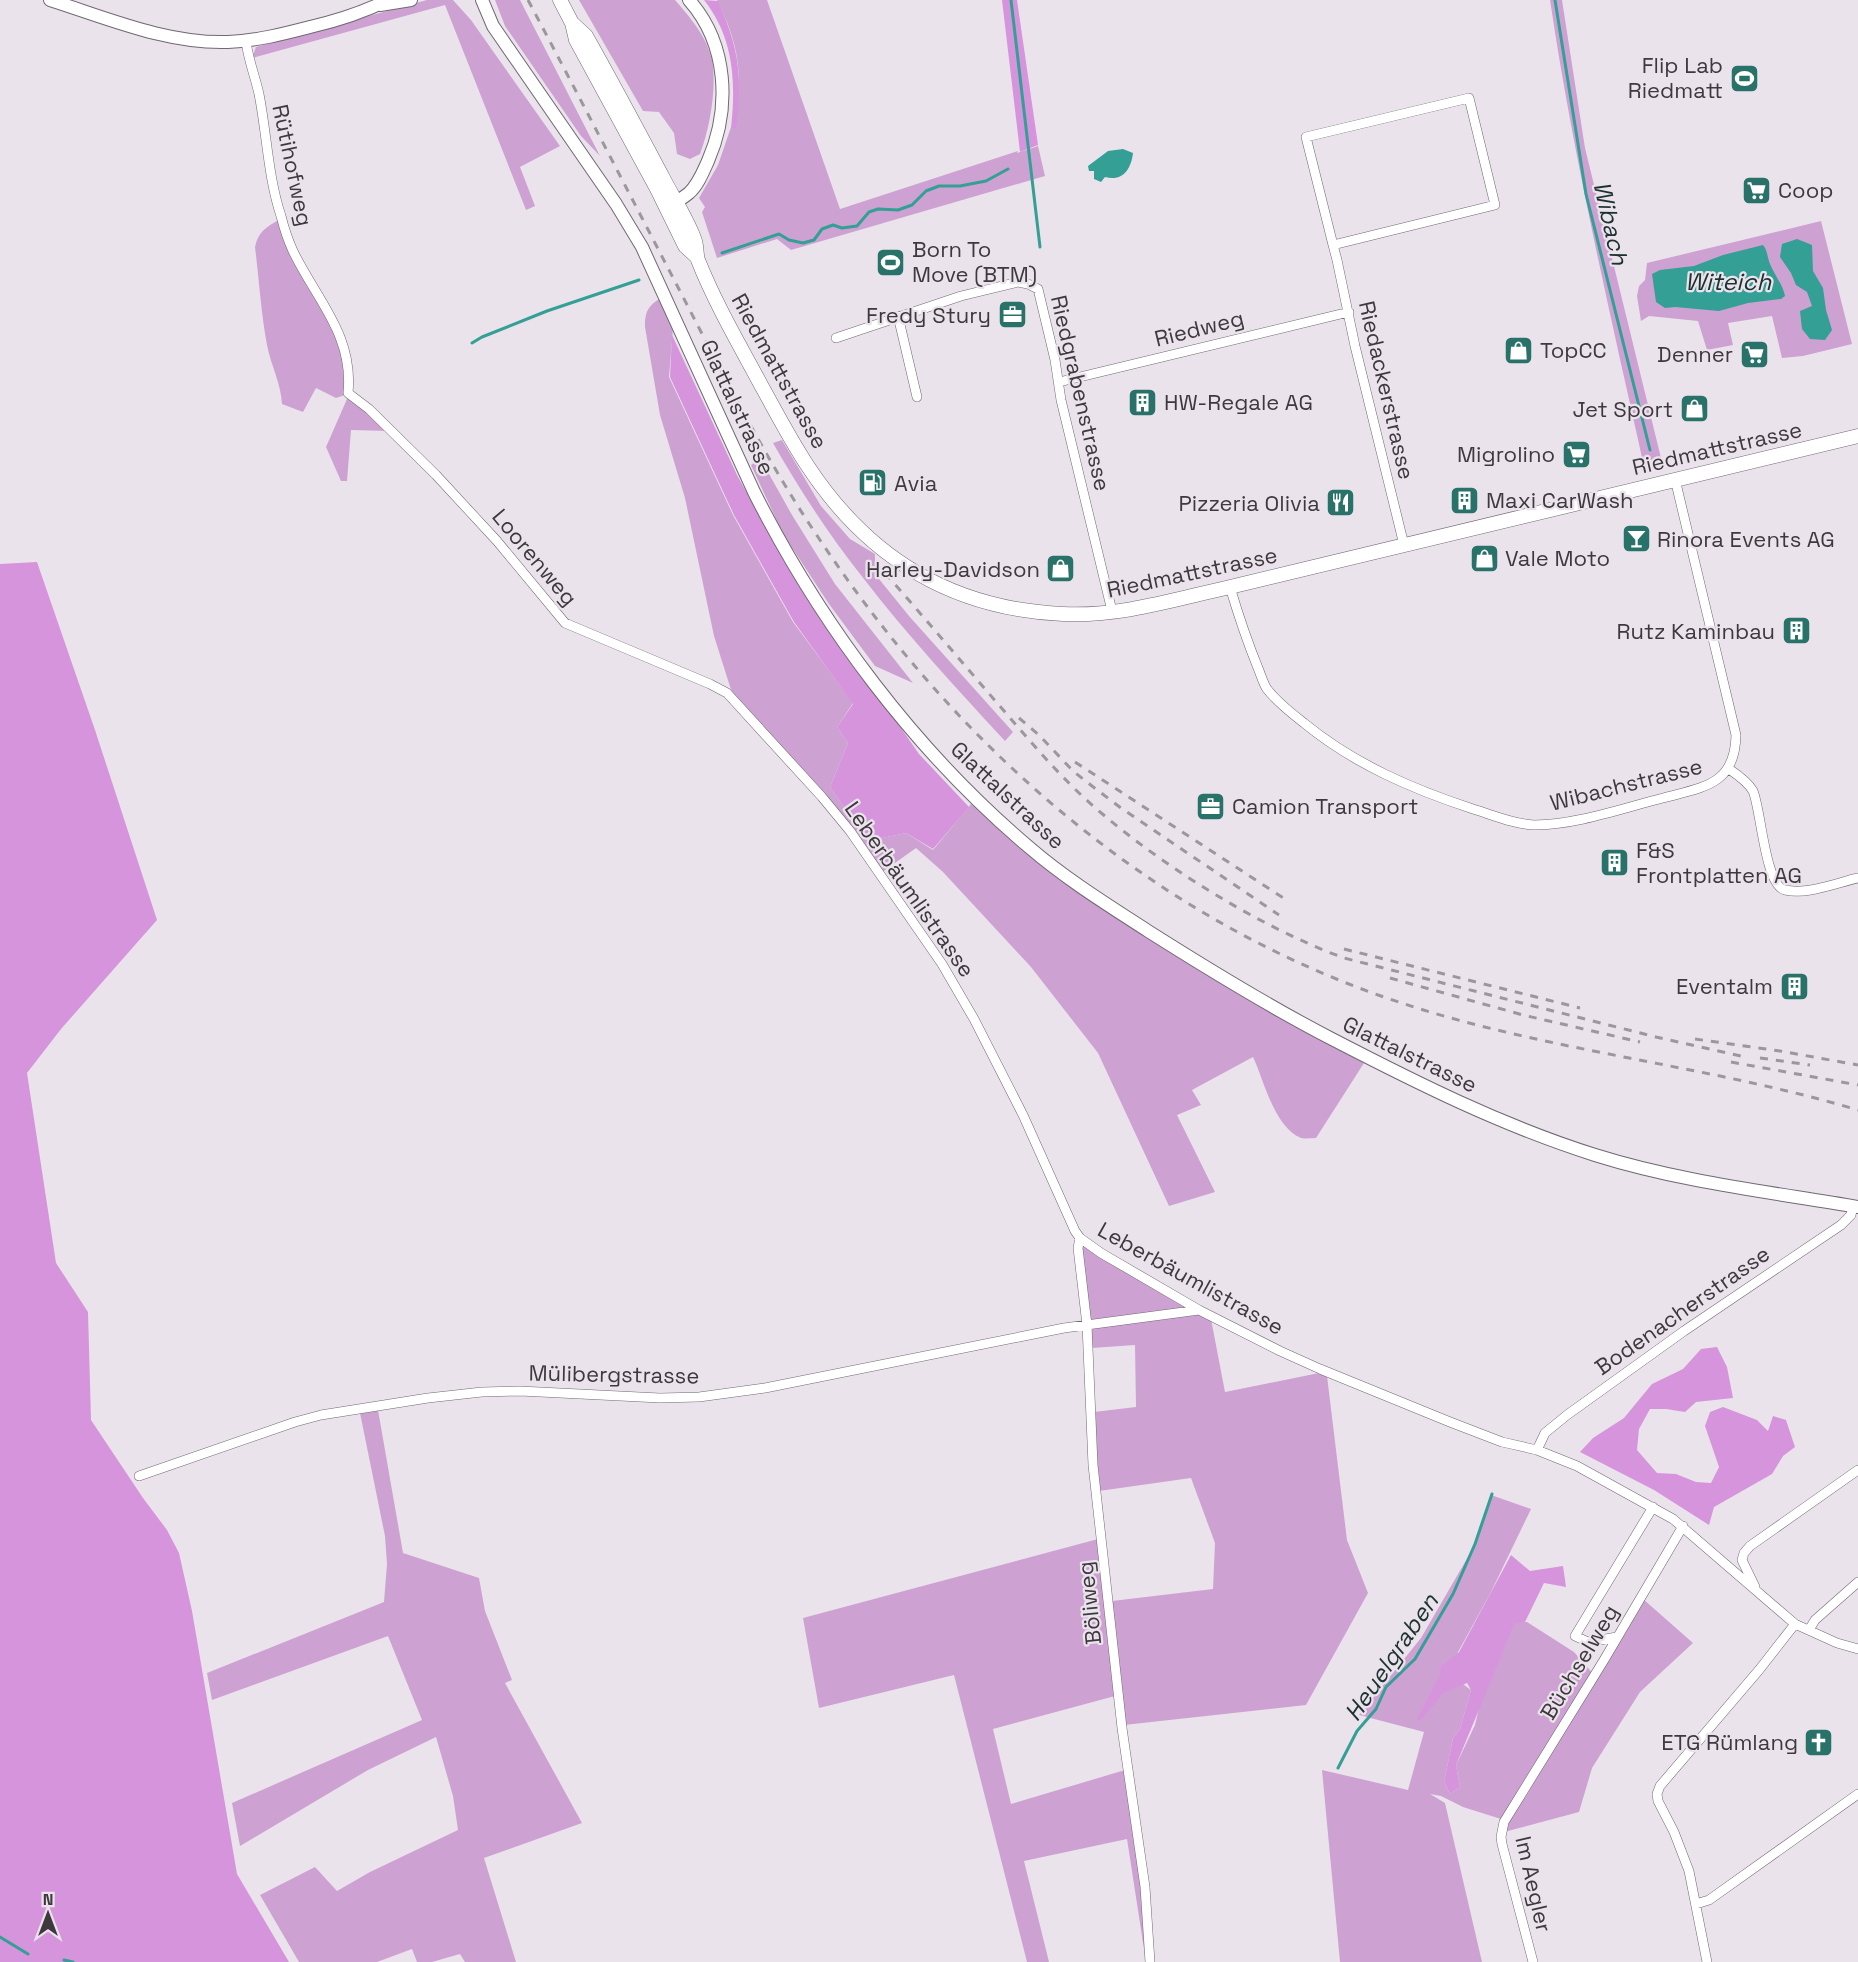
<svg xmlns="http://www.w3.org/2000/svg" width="1858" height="1962" font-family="'Space Grotesk',sans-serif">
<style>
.green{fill:#cea1d3}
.forest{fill:#d594db}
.water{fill:#339f95}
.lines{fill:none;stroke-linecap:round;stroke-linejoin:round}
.stream{stroke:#339f95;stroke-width:3}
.minor-casing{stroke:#706971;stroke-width:10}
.tertiary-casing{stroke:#706971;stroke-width:14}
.secondary-casing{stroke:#706971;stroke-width:15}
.minor{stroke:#fff;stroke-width:9}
.tertiary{stroke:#fff;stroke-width:12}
.secondary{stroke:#fff;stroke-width:14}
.rail{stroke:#9c969d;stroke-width:3;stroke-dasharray:8 8;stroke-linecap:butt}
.labels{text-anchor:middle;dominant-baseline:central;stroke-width:4.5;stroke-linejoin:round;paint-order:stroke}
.poi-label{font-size:22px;fill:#3d393d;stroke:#ebe3ec;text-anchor:end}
.street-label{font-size:22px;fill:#3d393d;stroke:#ebe3ec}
.water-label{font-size:24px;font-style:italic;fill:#1b3230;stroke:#ebe3ec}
</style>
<rect width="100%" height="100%" fill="#ebe3ec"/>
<path class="green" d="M427,0H453L471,20L560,146L520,167L535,206L526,210L445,5L252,58L256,47Z
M495,0H520L600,156L581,136L505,26Z
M579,0H675C690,17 707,37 712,60C717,87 710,128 700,154L690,159L677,154L674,133L659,112L643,111Z
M717,0H767L840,209L1018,151L1017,153L1038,146L1045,176L791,250L777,239L717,258L702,212L705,207L699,198L718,165L731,127L735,128C743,77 740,46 717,0Z
M1550,0H1562L1585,148L1661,458L1643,462C1609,309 1573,155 1550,0Z
M279,220L342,344L345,395L336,398L316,388L303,412L282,404C281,383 271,366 267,345C261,313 259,279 255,247C258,232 266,227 279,220Z
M1821,221L1852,344L1803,356L1782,358L1772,316L1728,323L1733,345L1707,350L1698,321L1649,316L1641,321L1637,296L1639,286L1645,280L1647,263Z
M659,299L673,328L669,377L733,515L793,622L853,703L837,727L848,743L830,787L868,841L906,833L933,850L971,804C991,821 1009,840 1030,856C1134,936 1248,1001 1364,1063L1316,1138C1311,1138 1305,1139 1301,1138C1274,1127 1264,1080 1253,1057L1192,1090L1201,1105L1177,1115L1215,1192L1169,1206L1098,1053L1031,967L943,872L916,848L881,873L733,696L714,636L685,498L660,415L645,327C645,313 647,307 659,299Z
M351,396L390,431L351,430L347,481H341L326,447L347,399Z
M782,440L821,506L850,539L875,554V574L909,616L1013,732L1005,741C956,688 908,636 864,579C830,537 800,490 773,443Z
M760,458L792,515L835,584L913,683L875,666L829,604L783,534L751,465Z
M1081,1242L1211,1319L1225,1392L1319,1373L1327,1376L1347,1540L1368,1593L1306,1705L1124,1725L1112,1601L1213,1589L1215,1543L1191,1478L1099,1491L1094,1412L1136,1407L1135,1345L1092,1348Z
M378,1410L403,1553L479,1578L485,1611L512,1680L505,1683L582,1823L484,1858L516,1962H465L460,1954L432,1962H417L412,1949L377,1962H299L260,1895L315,1867L337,1891L370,1872L458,1830L453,1796L436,1737L368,1770L240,1846L232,1803L422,1720L388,1636L212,1700L207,1673L384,1602L387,1564L385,1536L360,1413Z
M1491,1495L1531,1509L1490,1594L1447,1672L1471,1690L1460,1729L1453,1738L1444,1782L1450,1794L1460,1787L1456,1765L1475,1725L1479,1708L1515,1622H1527L1574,1652L1596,1677L1643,1599L1693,1643L1640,1692L1592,1768L1579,1812L1504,1832L1501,1819L1463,1807L1441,1796L1430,1794L1445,1803L1482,1962H1340L1322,1770L1408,1790L1424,1732L1359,1715L1421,1638L1472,1550Z
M1098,1539L1115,1696L993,1729L1011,1804L1125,1770L1146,1922V1962L1127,1839L1024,1861L1049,1962H1027L954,1675L819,1708L803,1618Z"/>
<path class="forest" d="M704,0L718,1C739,48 743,77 736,128H731C736,82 734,38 704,0Z
M1002,0H1017L1038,145L1020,152Z
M672,335L737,475L770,535L816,611L876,692L919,754L969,807L933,849L906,833L868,841L830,787L848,743L837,727L853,704L794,622L734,515L670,377Z
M37,562L95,730L157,920L61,1029L27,1073L56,1263L88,1312L91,1420L143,1498L167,1530L179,1553L192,1611L237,1874L289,1962H0V564Z
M1717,1347L1727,1367L1733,1398L1696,1402L1685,1412L1666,1409H1650L1639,1429L1637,1450L1657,1473L1676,1474L1696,1482L1711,1483L1719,1467L1705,1426L1710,1412L1723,1407L1757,1420L1768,1431L1773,1416L1786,1420L1795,1447L1783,1456L1772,1474L1714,1507L1709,1525L1654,1490L1580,1452L1593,1438L1624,1418L1652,1384L1683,1369L1701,1349Z
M1511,1555L1530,1571L1563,1566L1566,1587L1544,1583L1525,1622L1515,1623L1456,1765L1460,1787L1450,1794L1444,1782L1453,1738L1460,1729L1471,1690L1467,1683L1443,1693L1422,1719L1416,1721L1440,1675L1441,1666L1459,1652Z"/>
<path class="water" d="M1123,149L1133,153C1131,169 1123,182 1105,177L1101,182L1094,179V171H1089L1088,166L1108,151Z
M1797,239L1812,245L1813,271L1823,288L1826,310L1832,330L1825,340L1810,339L1802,329L1800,311L1812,306L1807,292L1796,285L1791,273L1780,257L1782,244Z
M1763,245C1768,251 1767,257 1770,264C1775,276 1783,285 1785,296L1781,299L1748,303L1719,311L1675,307L1665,308L1656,302L1652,274L1660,270L1694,266L1723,255Z"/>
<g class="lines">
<path class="stream" d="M1011,0L1040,247
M1555,0L1586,194L1650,450
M722,253L779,234L789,240L803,243L814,240L822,229L833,225L842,228L857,226L869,212L878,209L898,210L912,205L926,191L939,186H960L986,181L1008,169
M472,343L482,337L547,311L639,280
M1338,1768L1357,1731L1376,1709L1386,1687L1415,1659L1453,1594L1475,1544L1492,1494
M0,1937L28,1954
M64,1960L73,1962"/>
<defs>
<path id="minor" d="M246,41C248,59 255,76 259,94C267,135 268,177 281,216C284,228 288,240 293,251C316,299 354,335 348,393L369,409L436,475L497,541L565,623L710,684L727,693L822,797L850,831L942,964L974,1019L1023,1115L1075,1231L1080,1238L1101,1253L1199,1310L1280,1351L1320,1369L1450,1422L1502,1442L1537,1450L1577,1466L1673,1519L1795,1624L1837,1643L1858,1649
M1333,245L1495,205L1469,98L1306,137L1333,245L1337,260L1355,346L1404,545
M898,316L917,397
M836,338L961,296L1018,282L1028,284L1038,289L1055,360L1061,400L1112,611
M1059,382L1349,312
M1230,587C1238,614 1247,641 1258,668C1261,675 1263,683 1267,689C1277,702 1291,713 1304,723C1354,764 1412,789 1473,809C1493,815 1513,824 1534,825C1576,825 1623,808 1663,798C1704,787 1735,785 1736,735L1675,479
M1729,769C1738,775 1748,782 1753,791C1761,809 1765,886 1785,890C1808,895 1836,883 1858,878
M1080,1238L1078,1248L1087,1325L1093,1465L1122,1728L1145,1887L1150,1962
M1537,1450L1545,1433L1567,1415L1684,1331L1841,1225L1851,1215L1853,1206
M139,1476L295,1422L321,1415L428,1398L482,1392L520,1391L660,1398L699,1397L765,1388L1064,1328L1199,1310
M1755,1587L1742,1560L1744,1553L1750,1546L1858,1470
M1809,1630L1815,1620L1858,1582
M1617,1637L1588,1642L1575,1636L1653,1507
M1696,1904L1709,1900L1858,1794
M1533,1962L1502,1844L1501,1837L1504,1822L1604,1660L1683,1526
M1707,1962L1689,1871L1674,1832L1658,1801L1657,1794L1660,1786L1759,1670L1795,1624"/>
<path id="tertiary" d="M50,0C107,18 167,44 228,42C256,41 283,34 310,27C336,21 364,12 388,0
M482,0L493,26L616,204L642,247L754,492C821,625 916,752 1030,848C1066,879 1108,905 1148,931C1208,969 1268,1006 1332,1039C1417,1083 1503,1126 1595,1155C1681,1182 1770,1192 1858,1207
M380,5L411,0
M670,206C676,202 683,198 689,193C698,185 703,172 708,161C731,108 728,44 689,0"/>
<path id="secondary" d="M560,0L572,23L586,36C612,82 637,129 662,176C672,196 688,220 695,241C697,247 696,254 698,260C715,303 739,344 761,385C776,412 790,439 807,465C868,558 951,609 1063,614C1119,617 1176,599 1230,587L1858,436
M572,23L576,40L657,189L685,246L697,257"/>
</defs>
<use href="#minor" class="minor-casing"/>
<use href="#tertiary" class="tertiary-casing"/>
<use href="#secondary" class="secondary-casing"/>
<use href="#minor" class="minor"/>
<use href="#tertiary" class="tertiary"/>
<use href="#secondary" class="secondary"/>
<path class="rail" d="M528,0C580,98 631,197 682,295C725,378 766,460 818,537C955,744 1146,913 1381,996C1536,1051 1701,1063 1858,1110
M885,573C923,616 960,660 998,704C1024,734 1049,764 1078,792C1145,856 1256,926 1344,958L1656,1037L1745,1057
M1019,718L1039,735L1073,771L1092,786L1121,808L1279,915
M1075,762L1288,901
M1344,949L1580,1008
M1390,978L1523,1015L1640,1042
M1695,1039L1780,1051L1858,1065
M1760,1058L1810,1065
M1731,1062L1858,1085"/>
</g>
<defs>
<symbol id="stadium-square" viewBox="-11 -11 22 22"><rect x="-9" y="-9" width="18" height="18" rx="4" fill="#29726a" stroke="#ebe3ec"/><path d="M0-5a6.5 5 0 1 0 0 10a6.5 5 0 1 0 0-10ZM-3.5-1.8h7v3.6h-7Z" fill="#fff"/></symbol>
<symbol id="supermarket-square" viewBox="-11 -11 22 22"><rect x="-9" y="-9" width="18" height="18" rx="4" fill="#29726a" stroke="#ebe3ec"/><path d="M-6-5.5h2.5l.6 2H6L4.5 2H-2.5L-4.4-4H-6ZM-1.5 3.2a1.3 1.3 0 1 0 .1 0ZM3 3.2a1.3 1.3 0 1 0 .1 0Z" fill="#fff"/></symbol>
<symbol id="office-square" viewBox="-11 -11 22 22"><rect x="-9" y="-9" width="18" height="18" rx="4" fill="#29726a" stroke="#ebe3ec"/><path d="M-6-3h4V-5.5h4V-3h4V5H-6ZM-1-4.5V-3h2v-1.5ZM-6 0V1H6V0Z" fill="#fff"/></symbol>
<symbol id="shop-square" viewBox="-11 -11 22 22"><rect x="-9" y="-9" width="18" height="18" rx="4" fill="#29726a" stroke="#ebe3ec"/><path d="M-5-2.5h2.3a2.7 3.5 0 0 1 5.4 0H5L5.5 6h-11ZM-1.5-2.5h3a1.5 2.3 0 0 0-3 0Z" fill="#fff"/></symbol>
<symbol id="building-square" viewBox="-11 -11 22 22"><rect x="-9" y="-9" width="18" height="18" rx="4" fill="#29726a" stroke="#ebe3ec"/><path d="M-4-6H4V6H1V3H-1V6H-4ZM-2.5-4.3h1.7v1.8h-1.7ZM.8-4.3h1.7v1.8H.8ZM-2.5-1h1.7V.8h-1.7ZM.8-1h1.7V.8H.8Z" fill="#fff"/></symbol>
<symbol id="fuel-square" viewBox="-11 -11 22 22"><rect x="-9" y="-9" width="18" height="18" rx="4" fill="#29726a" stroke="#ebe3ec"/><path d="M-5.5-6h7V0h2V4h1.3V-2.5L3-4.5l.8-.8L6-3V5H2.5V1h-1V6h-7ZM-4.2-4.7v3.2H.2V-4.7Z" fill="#fff"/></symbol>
<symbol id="restaurant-square" viewBox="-11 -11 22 22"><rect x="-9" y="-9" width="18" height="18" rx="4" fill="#29726a" stroke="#ebe3ec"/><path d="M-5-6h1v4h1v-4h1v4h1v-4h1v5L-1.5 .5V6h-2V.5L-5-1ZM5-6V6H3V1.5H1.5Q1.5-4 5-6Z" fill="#fff"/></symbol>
<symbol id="bar-square" viewBox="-11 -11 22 22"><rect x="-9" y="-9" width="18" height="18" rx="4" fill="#29726a" stroke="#ebe3ec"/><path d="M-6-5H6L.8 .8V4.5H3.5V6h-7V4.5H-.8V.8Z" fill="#fff"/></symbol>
<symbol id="church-square" viewBox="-11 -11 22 22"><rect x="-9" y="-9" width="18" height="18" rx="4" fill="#29726a" stroke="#ebe3ec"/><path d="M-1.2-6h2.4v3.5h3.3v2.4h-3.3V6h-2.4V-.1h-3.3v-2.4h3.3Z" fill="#fff"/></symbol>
</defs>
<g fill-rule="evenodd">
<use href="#stadium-square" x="1728" y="62" width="33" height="33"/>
<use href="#supermarket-square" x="1740" y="174" width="33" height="33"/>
<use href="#stadium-square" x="874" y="246" width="33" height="33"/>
<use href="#office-square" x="996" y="298" width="33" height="33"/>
<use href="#shop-square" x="1502" y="334" width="33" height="33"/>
<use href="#supermarket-square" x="1738" y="338" width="33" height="33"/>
<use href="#building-square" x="1126" y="386" width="33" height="33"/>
<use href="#shop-square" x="1678" y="392" width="33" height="33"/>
<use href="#supermarket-square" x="1560" y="438" width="33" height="33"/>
<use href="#fuel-square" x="856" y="466" width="33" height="33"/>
<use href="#building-square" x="1448" y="484" width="33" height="33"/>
<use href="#restaurant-square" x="1324" y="486" width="33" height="33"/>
<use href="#bar-square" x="1620" y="522" width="33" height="33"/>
<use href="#shop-square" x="1468" y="542" width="33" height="33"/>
<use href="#shop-square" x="1044" y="552" width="33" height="33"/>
<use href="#building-square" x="1780" y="614" width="33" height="33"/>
<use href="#office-square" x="1194" y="790" width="33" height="33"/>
<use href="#building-square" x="1598" y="846" width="33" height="33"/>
<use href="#building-square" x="1778" y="970" width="33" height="33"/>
<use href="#church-square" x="1802" y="1726" width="33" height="33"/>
</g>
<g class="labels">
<g class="poi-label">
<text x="1723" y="65">Flip Lab<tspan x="1723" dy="25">Riedmatt</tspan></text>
<text x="1778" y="190" text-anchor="start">Coop</text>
<text x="912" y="249" text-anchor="start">Born To<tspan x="912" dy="25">Move (BTM)</tspan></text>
<text x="991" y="315">Fredy Stury</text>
<text x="1540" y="350" text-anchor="start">TopCC</text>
<text x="1733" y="354">Denner</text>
<text x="1164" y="402" text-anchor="start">HW-Regale AG</text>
<text x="1673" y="409">Jet Sport</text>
<text x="1555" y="454">Migrolino</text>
<text x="894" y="483" text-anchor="start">Avia</text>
<text x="1486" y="500" text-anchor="start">Maxi CarWash</text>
<text x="1320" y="503">Pizzeria Olivia</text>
<text x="1657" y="539" text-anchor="start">Rinora Events AG</text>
<text x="1505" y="558" text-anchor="start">Vale Moto</text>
<text x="1040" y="569">Harley-Davidson</text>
<text x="1775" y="631">Rutz Kaminbau</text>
<text x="1232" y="806" text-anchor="start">Camion Transport</text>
<text x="1636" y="850" text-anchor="start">F&amp;S<tspan x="1636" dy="25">Frontplatten AG</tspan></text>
<text x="1773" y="986">Eventalm</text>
<text x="1798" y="1742">ETG Rümlang</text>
</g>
<g class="street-label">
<text transform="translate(293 165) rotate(78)">Rütihofweg</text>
<text transform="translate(1199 328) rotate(-14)">Riedweg</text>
<text transform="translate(780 371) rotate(61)">Riedmattstrasse</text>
<text transform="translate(1387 390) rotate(77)">Riedackerstrasse</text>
<text transform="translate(1081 393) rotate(77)">Riedgrabenstrasse</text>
<text transform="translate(738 407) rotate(65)">Glattalstrasse</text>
<text transform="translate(1717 448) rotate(-13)">Riedmattstrasse</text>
<text transform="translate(535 557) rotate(50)">Loorenweg</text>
<text transform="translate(1192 572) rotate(-12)">Riedmattstrasse</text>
<text transform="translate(1626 784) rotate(-14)">Wibachstrasse</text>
<text transform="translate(1008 795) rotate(43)">Glattalstrasse</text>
<text transform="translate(910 889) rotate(55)">Leberbäumlistrasse</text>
<text transform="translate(1410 1054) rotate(26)">Glattalstrasse</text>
<text transform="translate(1191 1278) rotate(29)">Leberbäumlistrasse</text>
<text transform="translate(1682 1310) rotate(-35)">Bodenacherstrasse</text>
<text transform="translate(614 1374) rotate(1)">Mülibergstrasse</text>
<text transform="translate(1089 1603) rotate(-96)">Böliweg</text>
<text transform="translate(1579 1662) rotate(-59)">Büchselweg</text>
<text transform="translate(1534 1884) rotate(77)">Im Aegler</text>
</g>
<g class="water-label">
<text transform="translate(1611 223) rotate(77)">Wibach</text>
<text x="1728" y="281">Witeich</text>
<text transform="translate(1391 1657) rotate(-56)">Heuelgraben</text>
</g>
</g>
<g transform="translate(48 1914)" stroke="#ebe3ec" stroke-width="4.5" paint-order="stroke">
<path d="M0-4.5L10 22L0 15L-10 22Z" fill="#3d393d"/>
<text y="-9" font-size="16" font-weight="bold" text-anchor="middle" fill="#3d393d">N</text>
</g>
</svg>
